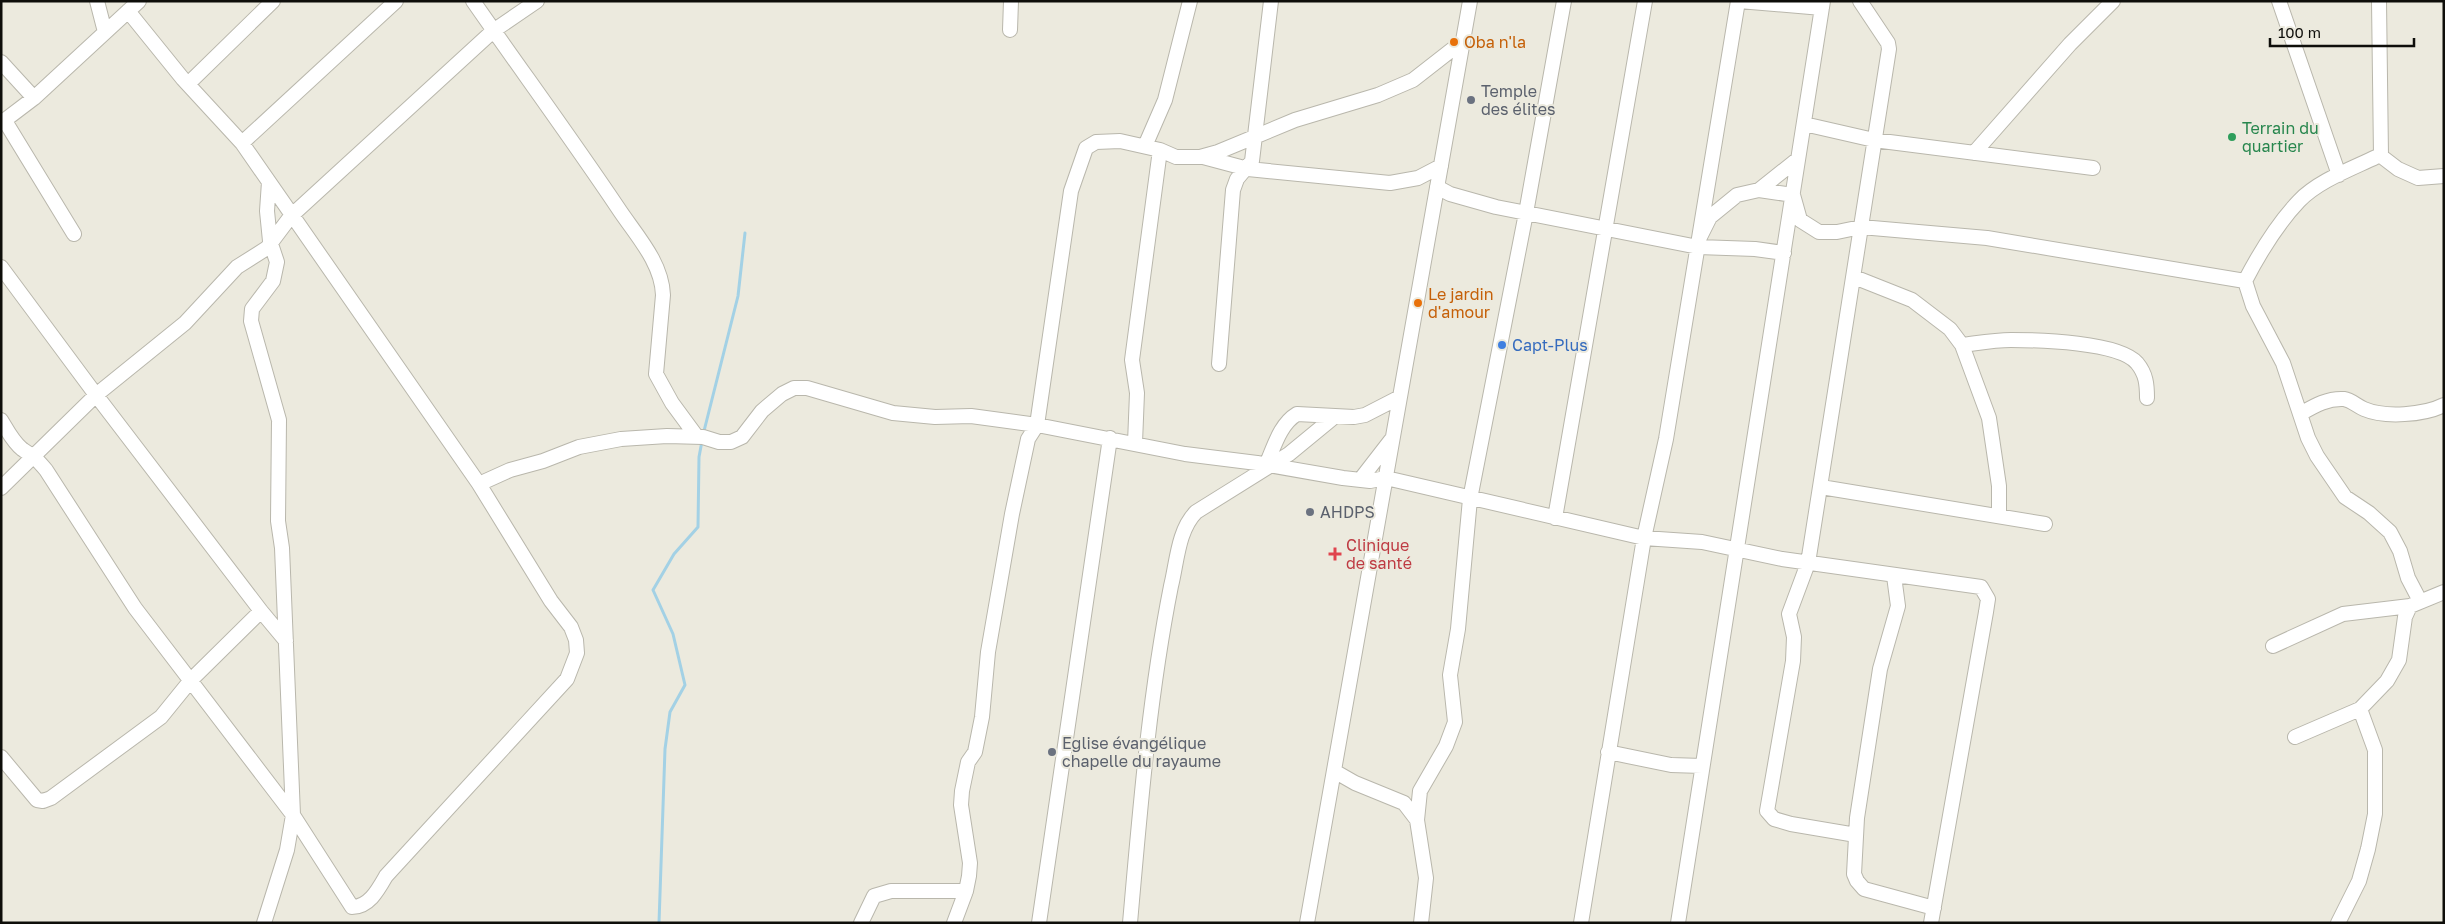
<svg xmlns="http://www.w3.org/2000/svg" width="2445" height="924" font-family="'Golos Text',sans-serif">
<style>
.lines{fill:none;stroke-linecap:round;stroke-linejoin:round}
.stream{stroke:#a3d1e5;stroke-width:3}
.minor-casing{stroke:#b9b7ac;stroke-width:16}
.minor{stroke:#fff;stroke-width:14}
.food-dot{fill:#e8710a;stroke:#eceade;stroke-width:2}
.worship-dot{fill:#6b7280;stroke:#eceade;stroke-width:2}
.leisure-dot{fill:#2e9e5b;stroke:#eceade;stroke-width:2}
.shop-dot{fill:#3f7fe0;stroke:#eceade;stroke-width:2}
.health-dot{fill:#e0444e;stroke:#eceade;stroke-width:2}
.labels{text-anchor:middle;dominant-baseline:central;stroke-width:4;stroke-linejoin:round;paint-order:stroke}
.food-label{font-size:16px;fill:#c56008;stroke:#eceade;text-anchor:start}
.worship-label{font-size:16px;fill:#5b616d;stroke:#eceade;text-anchor:start}
.leisure-label{font-size:16px;fill:#27864d;stroke:#eceade;text-anchor:start}
.shop-label{font-size:16px;fill:#366cbe;stroke:#eceade;text-anchor:start}
.health-label{font-size:16px;fill:#be3a42;stroke:#eceade;text-anchor:start}
</style>
<rect width="100%" height="100%" fill="#eceade"/>
<g class="lines">
<path class="stream" d="M703,435L738,296L745,233
M659,923L665,749L670,712L685,685L673,634L653,590L674,554L698,527L699,457L702,441"/>
<defs>
<path id="minor" d="M97,1L105,32
M473,1C521,70 571,138 618,208C635,234 662,262 663,295L656,374L672,403L697,437
M1739,1L1822,8
M2279,1L2339,175
M2379,1L2381,156
M1010,30L1011,1
M1,62L34,98
M188,84L273,1
M5,121L74,234
M1,123L34,98L139,1
M1804,124L1874,140L2093,168
M242,143L396,1
M1145,146L1165,100L1190,1
M1974,153L2070,44L2113,1
M1203,157L1248,169L1390,183L1418,178L1441,166
M1437,187L1450,194L1496,207L1698,247L1755,249L1784,253
M1759,190L1798,159
M1700,237L1710,217L1737,195L1759,190L1793,195L1800,220L1819,232H1837L1861,227L1987,238L2245,281L2253,306L2283,363L2308,438L2317,456L2345,497L2369,513L2390,532L2400,551L2408,578L2420,601
M1,267L96,395L261,611L286,641
M1854,277L1912,300L1950,329L1962,345L1989,418L1999,486V516
M2245,281C2259,254 2277,224 2299,201C2318,181 2351,169 2376,157L2381,156L2398,169L2418,178L2444,176
M1962,345C1978,343 1995,340 2011,340C2039,340 2119,342 2137,363C2146,374 2147,384 2147,398
M1219,364L1233,190L1237,179L1252,161L1271,1
M2300,414C2314,406 2327,398 2344,399C2351,400 2357,406 2364,409C2385,418 2424,415 2444,405
M1,420C7,430 13,442 22,449C34,457 36,458 46,470L135,608L293,815L352,907C369,907 378,890 386,876L567,679L577,653L576,640L571,627L551,601L479,484L242,143L183,79L128,11
M1135,443L1137,393L1132,360L1160,150
M1266,465C1274,447 1280,424 1297,414L1354,417L1365,415L1400,397
M1360,480L1391,440
M479,484L510,470L543,461L579,447L621,439L667,436L703,437L719,442H731L742,437L762,411L782,394L794,388H807L893,413L935,417L971,416L1037,425L1185,454L1257,463L1343,478L1370,481L1386,478L1644,538L1702,542L1782,559L1981,587L1988,599L1986,612L1931,923
M1821,487L2045,524
M1,488L96,395L185,323L237,267L267,248L291,216L493,31L537,1
M1555,518L1645,1
M1894,576L1898,606L1880,669L1857,818L1854,874L1857,881L1864,889L1934,908
M2273,646L2343,614L2410,606
M2295,737L2360,709L2387,681L2399,660L2405,617L2410,606L2444,592
M1608,752L1671,765L1702,766
M1,757L37,800L43,801L51,798L161,717L191,680L261,611
M1334,771L1355,783L1404,803L1417,820L1426,878L1421,923
M1417,820L1420,791L1446,746L1455,722L1450,675L1458,629L1470,499L1526,213L1564,1
M1856,835L1791,824L1774,819L1767,811L1793,661L1794,637L1789,614L1808,563L1889,49L1888,43L1860,1
M264,923L287,850L293,815L282,548L278,521L279,420L251,321L252,309L273,281L277,262L270,241L267,211L269,182
M861,923L874,896L891,891H966
M954,923L966,891L969,876L970,863L961,805L962,791L968,762L975,752L982,717L988,652L1012,514L1028,439L1037,425L1071,191L1086,148L1096,142L1120,141L1160,150L1176,157H1200L1218,152L1295,120L1378,95L1413,80L1463,41
M1039,923L1110,438
M1130,923C1140,810 1149,697 1171,586C1177,562 1178,530 1196,512L1289,454L1334,417
M1307,923L1470,1
M1581,923L1644,538L1666,439L1738,1
M1678,923L1823,1
M2338,923L2359,881L2368,849L2375,814V750L2360,709"/>
</defs>
<use href="#minor" class="minor-casing"/>
<use href="#minor" class="minor"/>
</g>
<g class="food-dot">
<circle cx="1454" cy="42" r="5"/>
<circle cx="1418" cy="303" r="5"/>
</g>
<g class="worship-dot">
<circle cx="1471" cy="100" r="5"/>
<circle cx="1310" cy="512" r="5"/>
<circle cx="1052" cy="752" r="5"/>
</g>
<circle class="leisure-dot" cx="2232" cy="137" r="5"/>
<circle class="shop-dot" cx="1502" cy="345" r="5"/>
<path class="health-dot" d="M1332.5 546.5h5v5h5v5h-5v5h-5v-5h-5v-5h5z"/>
<g class="labels">
<g class="food-label">
<text x="1464" y="42">Oba n'la</text>
<text x="1428" y="294">Le jardin<tspan x="1428" dy="18">d'amour</tspan></text>
</g>
<g class="worship-label">
<text x="1481" y="91">Temple<tspan x="1481" dy="18">des élites</tspan></text>
<text x="1320" y="512">AHDPS</text>
<text x="1062" y="743">Eglise évangélique<tspan x="1062" dy="18">chapelle du rayaume</tspan></text>
</g>
<g class="leisure-label">
<text x="2242" y="128">Terrain du<tspan x="2242" dy="18">quartier</tspan></text>
</g>
<g class="shop-label">
<text x="1512" y="345">Capt-Plus</text>
</g>
<g class="health-label">
<text x="1346" y="545">Clinique<tspan x="1346" dy="18">de santé</tspan></text>
</g>
</g>
<rect width="2445" height="924" fill="none" stroke="#0e0e0a" stroke-width="5"/>
<path d="M2270 38v8h144v-8" fill="none" stroke="#0e0e0a" stroke-width="2.5"/>
<text x="2278" y="38" font-size="15" fill="#0e0e0a" stroke="#eceade" stroke-width="4" paint-order="stroke">100 m</text>
</svg>
